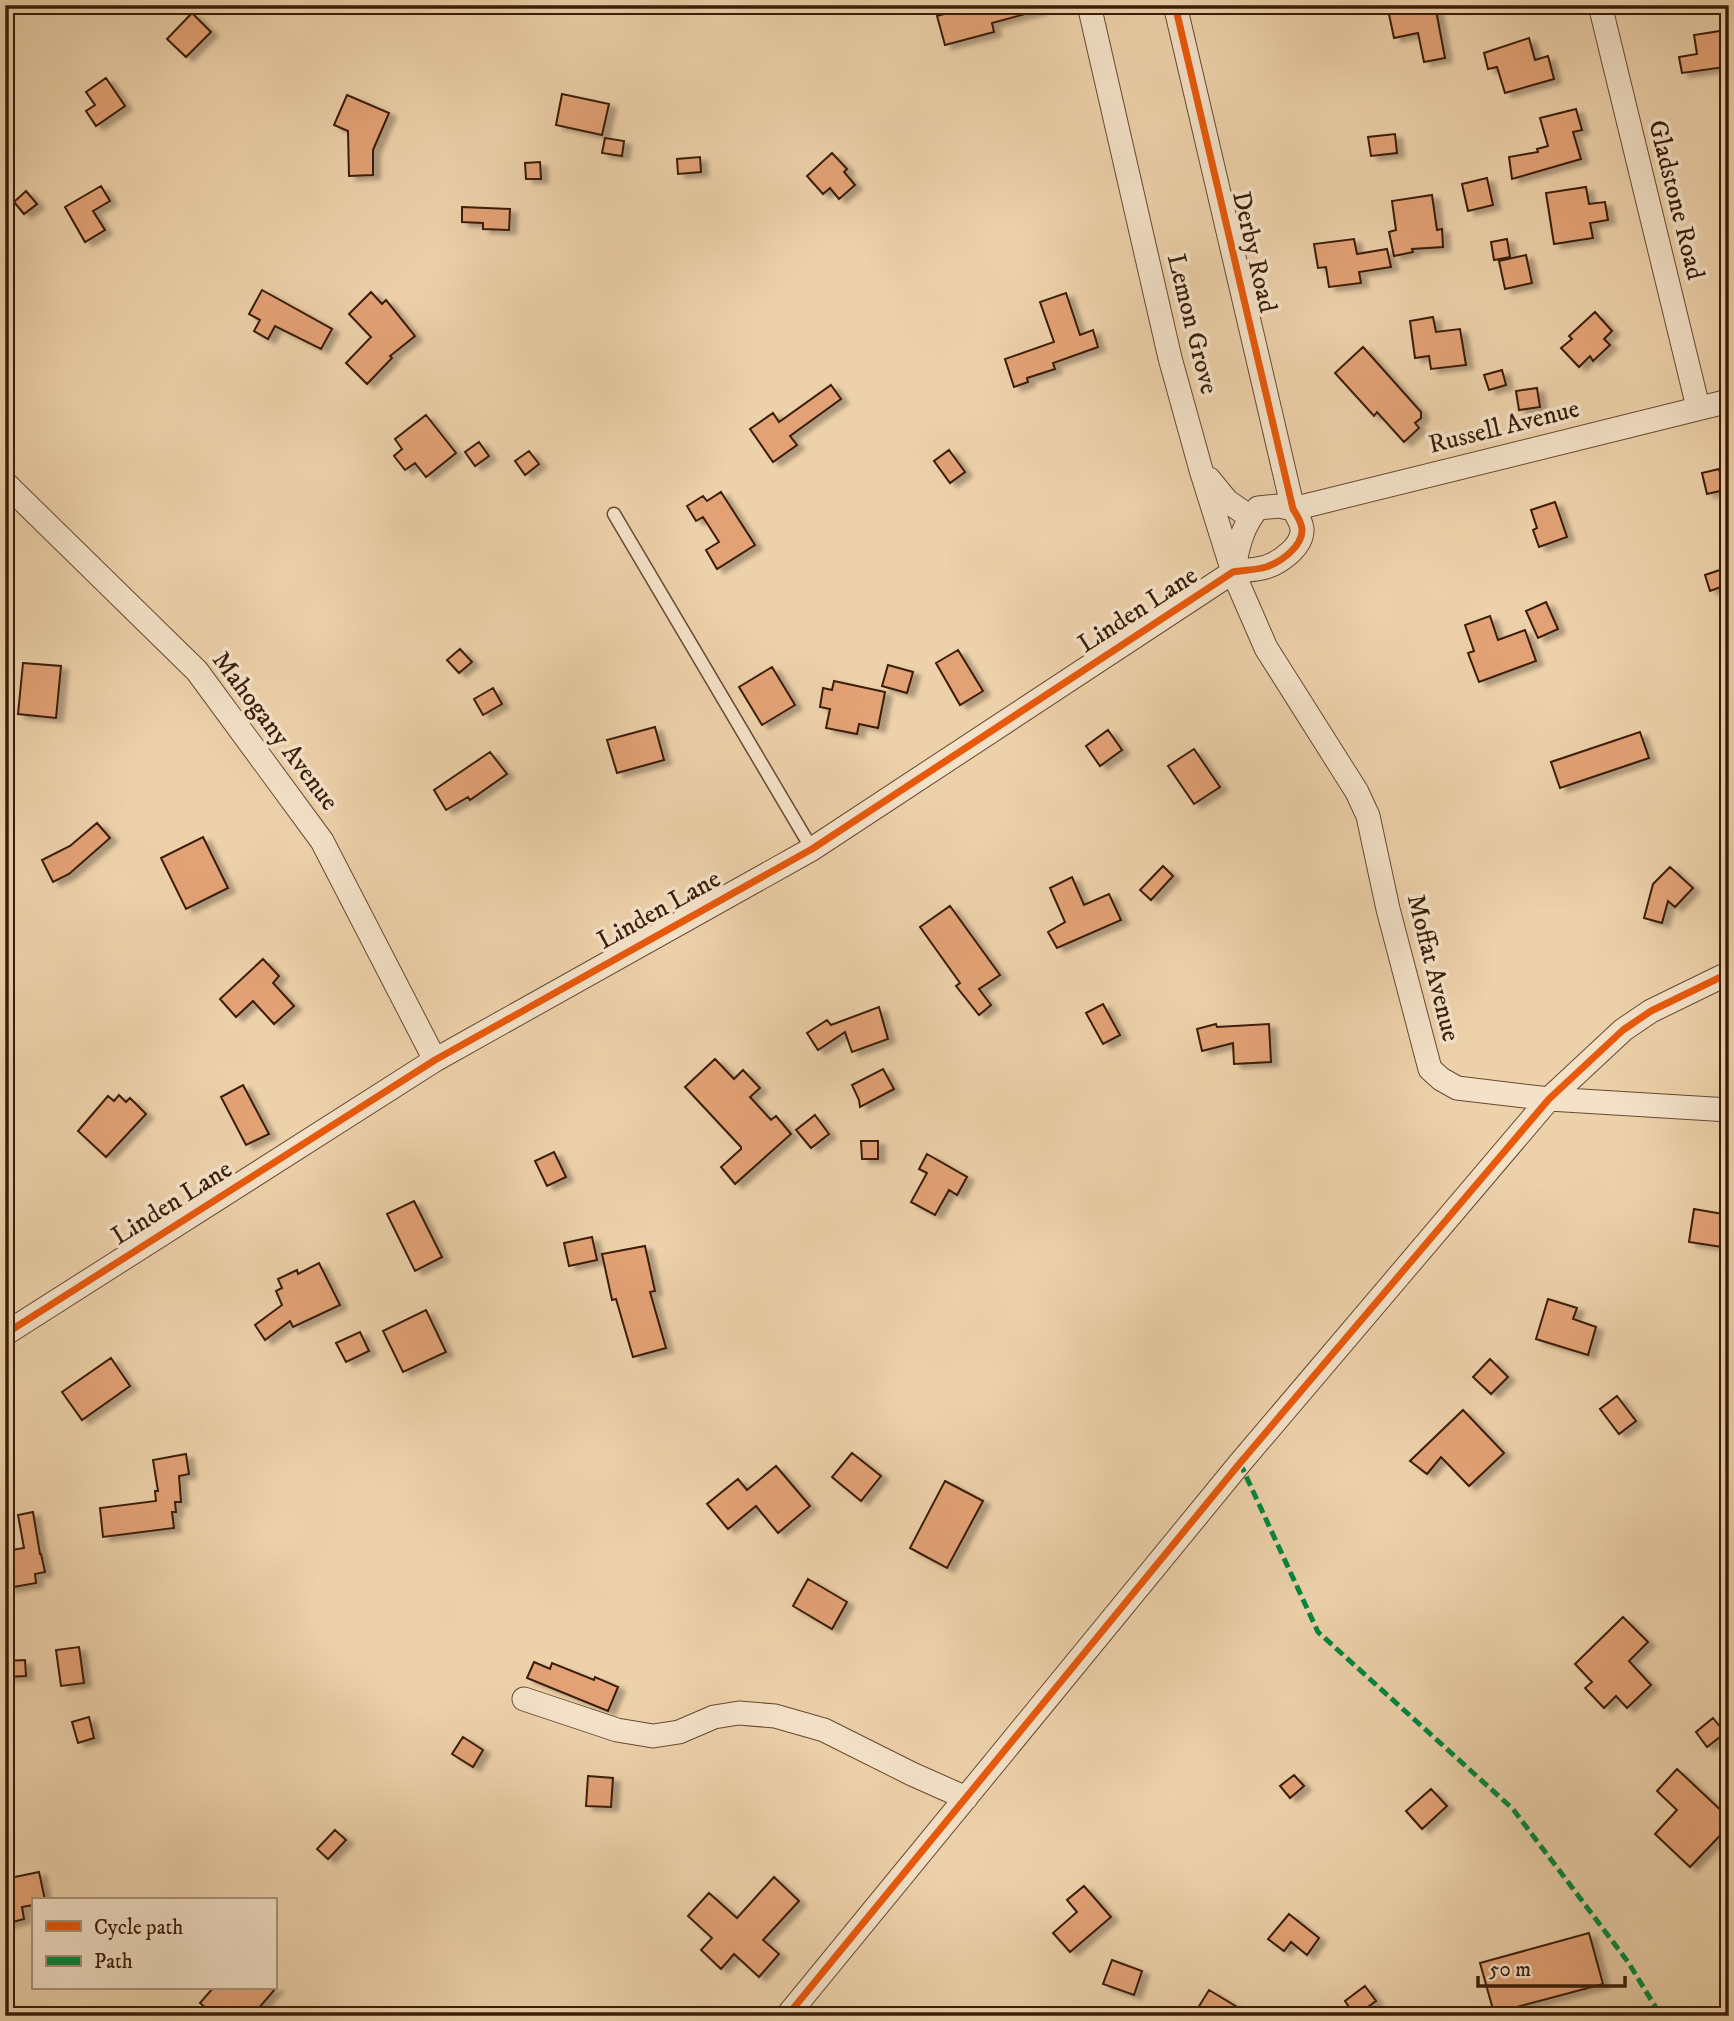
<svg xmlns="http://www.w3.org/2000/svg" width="1734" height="2021" font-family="'IM FELL DW Pica',serif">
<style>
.building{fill:#e3a276;stroke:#3a1c07;stroke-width:2;filter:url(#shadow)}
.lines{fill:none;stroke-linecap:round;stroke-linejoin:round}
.lane-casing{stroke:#674930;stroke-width:15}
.street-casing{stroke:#674930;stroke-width:25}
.lane{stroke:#f3e1c8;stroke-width:12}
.street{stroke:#f3e1c8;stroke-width:23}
.quiet{stroke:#00873e;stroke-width:5;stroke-dasharray:10 5;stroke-linecap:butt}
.cycleway-casing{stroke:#f3e1c8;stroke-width:11}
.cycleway{stroke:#e8590c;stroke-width:7}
.labels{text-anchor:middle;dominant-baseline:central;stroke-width:7;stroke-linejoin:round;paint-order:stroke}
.street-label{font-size:26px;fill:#3a1c07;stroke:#f3e1c8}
</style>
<defs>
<filter id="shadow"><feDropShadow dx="7" dy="4" stdDeviation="2" flood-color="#0004"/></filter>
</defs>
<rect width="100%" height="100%" fill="#edd1aa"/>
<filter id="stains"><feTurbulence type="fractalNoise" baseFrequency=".00286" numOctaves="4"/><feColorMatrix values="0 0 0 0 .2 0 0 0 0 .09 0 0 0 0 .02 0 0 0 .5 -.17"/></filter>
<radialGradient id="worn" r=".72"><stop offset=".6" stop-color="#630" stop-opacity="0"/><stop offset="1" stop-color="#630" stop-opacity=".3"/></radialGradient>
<path class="building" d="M942,5H1040V10L992,23L994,32L945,45L937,16L944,14Z
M1387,5H1435L1445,58L1424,62L1418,33L1394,38Z
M192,13L211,32L186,57L167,39Z
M1720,31L1725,67L1682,73L1679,57L1697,54L1694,35Z
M1529,38L1535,60L1548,56L1554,79L1505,93L1497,67L1488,69L1484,53Z
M106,78L125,106L96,126L86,111L95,105L86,92Z
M562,94L609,104L602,135L556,125Z
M347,95L389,113L373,150V175L349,176L348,131L334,125Z
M1576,109L1582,130L1573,132L1581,159L1512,179L1509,157L1538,152L1537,149L1548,146L1540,118Z
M1395,134L1397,153L1371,156L1368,137Z
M605,138L624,141L622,156L602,153Z
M832,153L847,169L844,172L855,185L839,199L830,188L823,194L807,176Z
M700,157L701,172L678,174L677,159Z
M540,162L541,179H526L525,163Z
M1487,178L1493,205L1468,211L1462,184Z
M101,186L110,201L93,211L105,230L85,242L65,207Z
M1586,187L1589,204L1605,202L1608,220L1590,223L1593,238L1554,244L1546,193Z
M26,191L37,204L24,214L14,202Z
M1432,195L1437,230L1442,229L1443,247L1412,249L1413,252L1394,256L1389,232L1396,230L1392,201Z
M462,207L510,209L509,230L483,229V223L462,222Z
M1354,239L1357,254L1387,249L1391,267L1359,272L1361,283L1329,287L1326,267L1318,268L1314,244Z
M1507,239L1510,257L1494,260L1491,242Z
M1526,255L1532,283L1505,289L1499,261Z
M262,290L332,329L321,349L275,326L268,339L254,331L260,320L249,314Z
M371,292L382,304L386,300L415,336L390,356L392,358L367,384L346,363L371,337L349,314Z
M1066,293L1080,335L1093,330L1098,347L1053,363L1055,369L1027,378L1028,382L1014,387L1005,359L1054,342L1040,302Z
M1595,312L1612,331L1604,339L1610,345L1593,361L1590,356L1579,367L1561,348L1572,339L1569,336Z
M1433,317L1436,332L1460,329L1466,365L1431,369L1429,356L1415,358L1410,321Z
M1363,347L1421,412V418L1415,423L1419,428L1404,442L1377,412L1374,416L1335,373Z
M1502,370L1506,385L1489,390L1484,375Z
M831,385L841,399L790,436L797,445L773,462L750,429L773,413L779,422Z
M1537,388L1540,407L1519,410L1516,391Z
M426,415L456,453L426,477L415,463L405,470L394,456L402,449L395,439Z
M479,442L489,456L475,466L465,452Z
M949,450L965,472L950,483L934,461Z
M529,451L539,464L525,475L515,461Z
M1719,469L1724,490L1707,494L1702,473Z
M721,492L755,545L717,569L706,550L719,542L703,517L696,521L687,506L703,496L707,501Z
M1555,502L1567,537L1539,547L1533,530L1537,528L1531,510Z
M1729,567V584L1710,591L1705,575Z
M1546,602L1558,629L1538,638L1526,611Z
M1490,616L1498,640L1525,630L1536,661L1479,682L1468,653L1474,651L1465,625Z
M460,649L472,662L459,673L447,660Z
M958,650L983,691L960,705L936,663Z
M23,663L61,666L56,718L18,714Z
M888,665L913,672L907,693L882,686Z
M772,667L795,705L762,725L739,687Z
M834,681L885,692L878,728L859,724L857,734L826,728L830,709L820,707L823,688L832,690Z
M493,688L502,704L483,715L474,699Z
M655,727L664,760L617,773L607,740Z
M1108,730L1122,750L1100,766L1086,746Z
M1640,732L1649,758L1560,788L1551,762Z
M1194,749L1220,787L1194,804L1168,766Z
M490,752L507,774L470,800L468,797L446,810L434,790Z
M97,823L110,838L69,874L53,882L42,860L70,846Z
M203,837L228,888L186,909L161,858Z
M1163,866L1173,876L1151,900L1140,890Z
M1670,867L1693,888L1675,907L1668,901L1662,923L1644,918L1653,884Z
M1072,877L1084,905L1109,894L1121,920L1057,948L1048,932L1065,922L1050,888Z
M950,906L1000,975L979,989L991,1005L979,1015L956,986L960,983L920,927Z
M263,959L279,976L273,983L294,1006L274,1024L253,1001L236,1017L220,999Z
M1103,1004L1120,1035L1103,1044L1086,1013Z
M879,1007L888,1039L852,1052L845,1032L818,1050L807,1033L827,1020L831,1025Z
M1216,1024L1217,1027L1269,1024L1271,1062L1234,1064L1233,1043L1202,1051L1197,1029Z
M715,1059L734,1079L743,1070L760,1088L750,1097L771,1120L776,1116L791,1134L735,1184L721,1167L741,1149V1147L685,1087Z
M883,1069L894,1089L860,1107L859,1100L852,1085Z
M243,1085L269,1134L246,1145L221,1097Z
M119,1095L126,1102L130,1098L146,1114L106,1157L78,1131L108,1096L114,1101Z
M815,1115L829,1134L811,1148L796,1130Z
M861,1141H878V1159H862Z
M554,1152L566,1177L547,1186L535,1161Z
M927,1154L967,1177L957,1195L949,1190L935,1215L911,1202L927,1173L919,1169Z
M414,1201L442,1257L415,1271L387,1214Z
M1694,1209L1729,1215V1248L1689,1242Z
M592,1237L597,1260L569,1266L564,1243Z
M645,1246L655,1291L650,1292L666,1348L633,1357L616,1299L612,1300L602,1254Z
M319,1263L340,1305L293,1327L290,1321L265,1340L255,1325L282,1305L276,1291L282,1288L278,1279L297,1270L298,1274Z
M1548,1299L1577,1308L1573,1319L1596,1327L1588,1355L1536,1339Z
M426,1310L446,1352L403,1372L383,1331Z
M360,1332L369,1351L346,1362L336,1343Z
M111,1358L130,1386L82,1420L62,1392Z
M1490,1359L1508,1377L1491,1394L1473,1377Z
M1617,1396L1636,1421L1619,1434L1600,1409Z
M1463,1410L1504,1453L1469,1486L1441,1457L1427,1474L1410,1461Z
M852,1453L881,1476L861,1501L832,1477Z
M186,1454L189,1474L179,1476L181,1502H175L176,1512H172L174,1528L103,1537L100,1508L156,1501L155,1491H158L153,1460Z
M776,1466L810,1506L778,1533L756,1506L728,1529L707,1504L738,1479L747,1490Z
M945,1481L983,1501L947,1568L910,1548Z
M33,1512L40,1554H41L45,1572L35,1574L36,1583L8,1588L5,1551L24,1548L18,1515Z
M808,1579L847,1602L832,1629L793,1606Z
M1623,1617L1648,1642L1629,1661L1651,1685L1627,1708L1616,1696L1604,1708L1585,1688L1592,1682L1575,1664Z
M79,1647L84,1683L61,1686L56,1650Z
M25,1660L26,1676L5,1677V1661Z
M534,1662L550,1669L552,1663L594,1680L595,1677L618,1687L608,1711L527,1678Z
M89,1717L94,1738L78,1743L72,1722Z
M1713,1718L1725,1733L1707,1747L1696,1732Z
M463,1737L483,1750L473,1767L452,1754Z
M1677,1769L1729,1818V1826L1690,1867L1655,1834L1677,1810L1657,1791Z
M1294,1775L1304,1786L1290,1798L1280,1786Z
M588,1776L613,1778L611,1807L586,1806Z
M1431,1789L1447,1806L1422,1829L1406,1811Z
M335,1830L346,1840L328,1859L317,1849Z
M39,1872L45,1900H33V1905L22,1907L24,1919L5,1924V1879Z
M774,1877L799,1901L763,1940L779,1954L759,1977L734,1954L721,1969L701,1950L712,1938L688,1916L709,1893L737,1918Z
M1084,1886L1111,1917L1070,1952L1053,1933L1077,1912L1067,1900Z
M1289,1914L1319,1938L1307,1955L1291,1942L1284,1951L1268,1939Z
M1589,1933L1603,1984L1494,2013L1480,1963Z
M1112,1960L1142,1971L1134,1995L1103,1984Z
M1365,1986L1376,2001L1355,2016L1345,2001Z
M213,1988H276L252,2016H215L200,2003Z
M1209,1990L1252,2016H1193Z"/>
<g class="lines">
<defs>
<path id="lane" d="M614,514L812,849"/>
<path id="street" d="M1089,5L1170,358L1201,470L1233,572L1266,648L1357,792L1368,816L1388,909L1430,1069L1441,1079L1457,1088L1549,1099L1729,1110
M1600,5L1698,407
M1209,479L1227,501L1250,517
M5,483L197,671L322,841L435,1060
M1234,568C1238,545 1243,525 1258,508L1279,506L1293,509L1729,401
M5,1334L435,1060L812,849L1233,572C1244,570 1256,570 1266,567C1281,562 1303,546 1302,529C1301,521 1297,515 1293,509L1175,5
M524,1699L617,1730L653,1736L679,1732L714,1717L739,1713L775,1716L824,1730L912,1774L966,1798
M787,2016L1240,1463L1549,1099L1623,1030L1651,1011L1729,973"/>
</defs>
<use href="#lane" class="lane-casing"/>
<use href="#street" class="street-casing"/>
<use href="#lane" class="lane"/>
<use href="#street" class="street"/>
<path class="quiet" d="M1240,1463L1318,1632L1513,1809L1628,1962L1661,2016"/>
<defs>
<path id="cycleway" d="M5,1334L435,1060L812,849L1233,572C1244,570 1256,570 1266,567C1281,562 1303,546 1302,529C1301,521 1297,515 1293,509L1175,5
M787,2016L1240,1463L1549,1099L1623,1030L1651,1011L1729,973"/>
</defs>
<use href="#cycleway" class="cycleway-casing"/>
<use href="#cycleway" class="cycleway"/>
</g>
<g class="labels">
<g class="street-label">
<text transform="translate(1676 200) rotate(76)">Gladstone Road</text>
<text transform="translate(1254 252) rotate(77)">Derby Road</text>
<text transform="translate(1192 324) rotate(76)">Lemon Grove</text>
<text transform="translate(1504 427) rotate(-14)">Russell Avenue</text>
<text transform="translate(1138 610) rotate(-33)">Linden Lane</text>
<text transform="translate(275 731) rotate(53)">Mahogany Avenue</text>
<text transform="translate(659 910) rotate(-29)">Linden Lane</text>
<text transform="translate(1433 968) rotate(76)">Moffat Avenue</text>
<text transform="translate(172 1203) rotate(-32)">Linden Lane</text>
</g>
</g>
<rect width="1734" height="2021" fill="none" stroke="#edd1aa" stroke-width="28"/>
<rect x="7" y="7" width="1720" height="2007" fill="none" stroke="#3a1c07" stroke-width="3.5"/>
<rect x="14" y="14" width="1706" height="1993" fill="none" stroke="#3a1c07" stroke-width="2"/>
<rect x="32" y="1898" width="245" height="91" fill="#f3e1c8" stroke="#a9927b" stroke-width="2"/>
<rect x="46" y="1921" width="35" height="10" fill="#e8590c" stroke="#a9927b" stroke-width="2"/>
<text x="94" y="1934" font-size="21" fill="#3a1c07">Cycle path</text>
<rect x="46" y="1956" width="35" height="10" fill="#00873e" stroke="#a9927b" stroke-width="2"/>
<text x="94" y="1968" font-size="21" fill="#3a1c07">Path</text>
<path d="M1478 1976v10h147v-10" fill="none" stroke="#3a1c07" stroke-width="3.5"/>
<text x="1489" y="1976" font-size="21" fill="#3a1c07" stroke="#f3e1c8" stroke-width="5" paint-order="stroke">50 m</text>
<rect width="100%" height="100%" filter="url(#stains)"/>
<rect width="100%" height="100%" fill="url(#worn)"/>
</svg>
